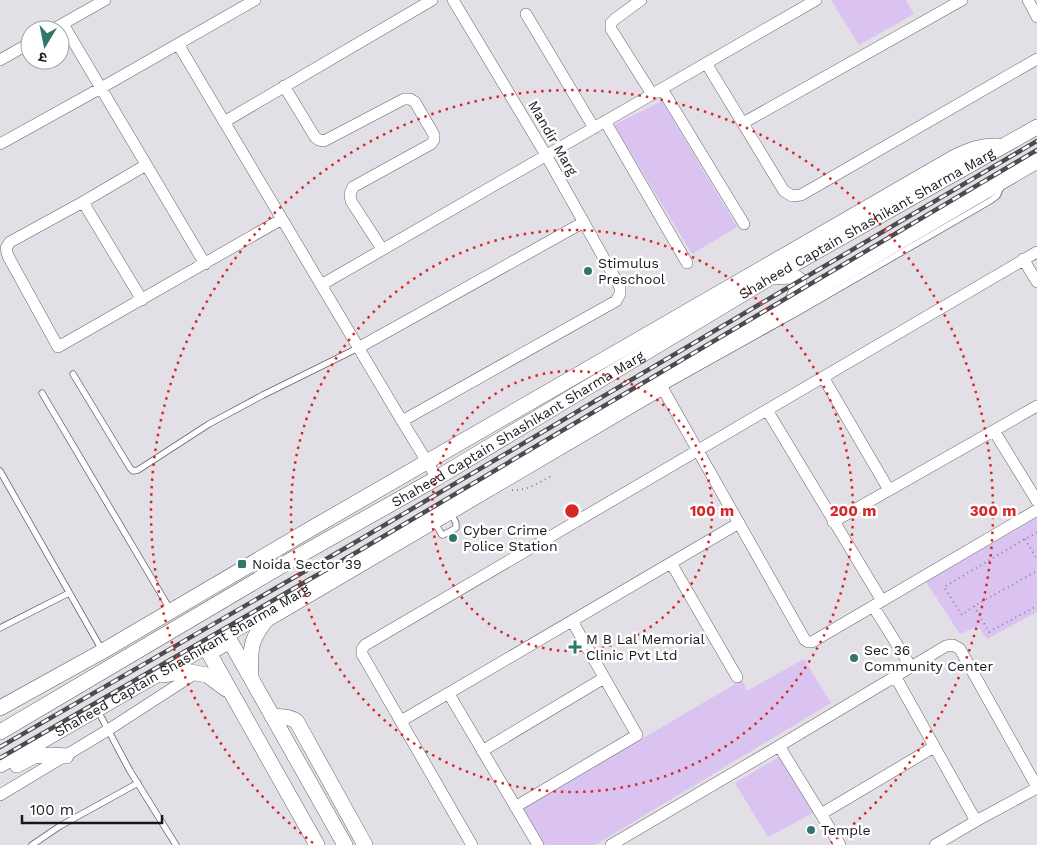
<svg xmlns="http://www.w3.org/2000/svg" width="1037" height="845" font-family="'Work Sans','Noto Sans Devanagari',sans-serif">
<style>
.green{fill:#dac3f1}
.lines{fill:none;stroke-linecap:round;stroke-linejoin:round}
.lane-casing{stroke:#666369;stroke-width:7}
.street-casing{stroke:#666369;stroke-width:12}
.secondary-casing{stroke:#666369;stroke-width:16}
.path{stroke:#88868b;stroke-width:2;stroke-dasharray:1 4;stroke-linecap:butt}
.lane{stroke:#fff;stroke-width:5.5}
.street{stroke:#fff;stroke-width:11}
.secondary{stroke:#fff;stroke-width:15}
.rail-casing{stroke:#4d4b4f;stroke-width:4.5}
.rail{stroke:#fff;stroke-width:2.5;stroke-dasharray:8;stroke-linecap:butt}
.ring{fill:none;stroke:#d62828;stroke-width:2.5;stroke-dasharray:2.5 5}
.poi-dot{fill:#30766b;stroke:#fff;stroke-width:2}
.labels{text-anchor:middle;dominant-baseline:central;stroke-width:5;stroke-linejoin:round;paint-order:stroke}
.street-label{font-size:14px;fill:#18171a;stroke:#fff}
.poi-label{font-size:14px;fill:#18171a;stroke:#fff;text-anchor:start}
.centre{fill:#d62828;stroke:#fff;stroke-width:2.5}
.ring-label{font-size:15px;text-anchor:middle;font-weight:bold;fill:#d62828;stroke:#fff;stroke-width:5;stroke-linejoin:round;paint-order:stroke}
</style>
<rect width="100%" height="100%" fill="#e3dfe6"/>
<path class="green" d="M831,0H906L914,14L859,45Z
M662,101L737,227L692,254L614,125Z
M1037,517V612L987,639L978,626L960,634L926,582Z
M804,659L831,703L595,845H545L523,809L742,680L747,691Z
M784,754L815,812L768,837L735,783Z"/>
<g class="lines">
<defs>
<path id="lane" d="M73,374L130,468L133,471L138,470L209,424L263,395L358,348
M662,388L800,311L990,201L997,196L1001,187
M42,393L171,611
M0,471L102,650
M435,523L442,535H443L456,528V523L451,514
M0,628L69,593
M98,711L130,771L176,845
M32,845L60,826L138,783"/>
<path id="street" d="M641,0L615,19L611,23V29L652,94
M1028,0L1037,17
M526,14L594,128
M63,24L205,264
M52,30L105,0
M178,44L402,421L437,478
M0,60L30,43
M706,63L784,191L792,196L801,195L1037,59
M284,86L315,137L319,140L324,141L404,99H410L415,102L434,135V140L431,144L353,187L350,194L351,201L382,249
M662,89L744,224
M605,121L687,263
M224,122L432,0
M743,123L962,0
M0,144L101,88L255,0
M146,165L83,202L10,242L6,248L8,256L58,347L282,219
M83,202L142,300
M1023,259L1037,282
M321,285L816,0
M358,348L584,222
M823,377L889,490
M767,410L882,601
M402,421L616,301L620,294V287L546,155L453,0
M994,431L1037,501
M833,522L1037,406
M671,563L737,677
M873,606L911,667
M268,621L663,389L805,640L808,642H812L1037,510
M895,676L976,821
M449,694L538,845
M401,721L739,523
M779,746L840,845
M482,751L604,678
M0,795L108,730L196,673
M515,807L637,735L572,621
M821,814L934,747
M472,845L362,654V649L365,645L1037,252
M611,845L779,746L946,646L953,645L960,649L1037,787
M935,845L976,821L1037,788"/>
<g id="secondary">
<path d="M775,277C783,277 793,274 799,280V286L790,306"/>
<path d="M164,675L185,671L207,675L226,689"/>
<path d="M251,676C249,645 252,636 272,613"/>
<path d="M0,708L103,651L314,527L955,157C970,150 982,145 998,146"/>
<path d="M272,716C281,717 290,716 297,722L365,845"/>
<path id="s1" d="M0,732L293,559L437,478L771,277L1037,127"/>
<path id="s2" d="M0,765L280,604L1037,161"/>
<path d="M17,765L34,756L52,755L66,756"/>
<path d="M317,845L209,653L230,641L345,845"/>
</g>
</defs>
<use href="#lane" class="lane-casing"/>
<use href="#street" class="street-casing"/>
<use href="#secondary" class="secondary-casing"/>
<path class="path" d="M512,490C527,491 540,482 553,475
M1037,532L944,587L962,615L974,606L1037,571
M1025,539L1037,559
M974,606L989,632L1037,606"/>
<use href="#lane" class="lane"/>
<use href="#street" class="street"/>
<use href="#secondary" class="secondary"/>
<defs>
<path id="rail" d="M0,747L354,543L1037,141
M0,758L357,552L1037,150"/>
</defs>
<use href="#rail" class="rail-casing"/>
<use href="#rail" class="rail"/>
</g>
<g class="ring">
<circle cx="572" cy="511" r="140"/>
<circle cx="572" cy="511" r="281"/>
<path d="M313 843A421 421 0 1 1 831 843"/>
</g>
<g class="poi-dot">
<circle cx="588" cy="271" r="5"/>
<circle cx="453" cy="538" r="5"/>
<rect x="237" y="559" width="10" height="10" rx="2.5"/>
<path d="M572.5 639.5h5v5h5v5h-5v5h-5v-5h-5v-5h5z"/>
<circle cx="854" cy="658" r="5"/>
<circle cx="811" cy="830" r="5"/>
</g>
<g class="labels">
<g class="street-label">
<text transform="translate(553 138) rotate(60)">Mandir Marg</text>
<text stroke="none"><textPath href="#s1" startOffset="1005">Shaheed Captain Shashikant Sharma Marg</textPath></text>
<text stroke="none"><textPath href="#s1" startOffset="600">Shaheed Captain Shashikant Sharma Marg</textPath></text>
<text stroke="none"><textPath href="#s2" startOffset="210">Shaheed Captain Shashikant Sharma Marg</textPath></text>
</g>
<g class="poi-label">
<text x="598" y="263">Stimulus<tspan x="598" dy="16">Preschool</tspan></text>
<text x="463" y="530">Cyber Crime<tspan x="463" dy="16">Police Station</tspan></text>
<text x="252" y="564">Noida Sector 39</text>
<text x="586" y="639">M B Lal Memorial<tspan x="586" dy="16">Clinic Pvt Ltd</tspan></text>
<text x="864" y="650">Sec 36<tspan x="864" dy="16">Community Center</tspan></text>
<text x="821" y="830">Temple</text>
</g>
</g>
<circle cx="572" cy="511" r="8" class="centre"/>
<g class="ring-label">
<text x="712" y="516">100 m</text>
<text x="853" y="516">200 m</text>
<text x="993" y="516">300 m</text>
</g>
<g transform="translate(45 45) rotate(190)"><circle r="24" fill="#ffffff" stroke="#a3a2a3"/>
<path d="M0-4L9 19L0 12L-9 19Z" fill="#30766b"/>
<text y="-8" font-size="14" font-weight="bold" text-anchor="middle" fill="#18171a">उ</text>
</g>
<path d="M22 815v8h140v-8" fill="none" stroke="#18171a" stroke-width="2.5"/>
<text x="30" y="815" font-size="15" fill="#18171a" stroke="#ffffff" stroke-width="4" paint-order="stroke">100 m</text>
</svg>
